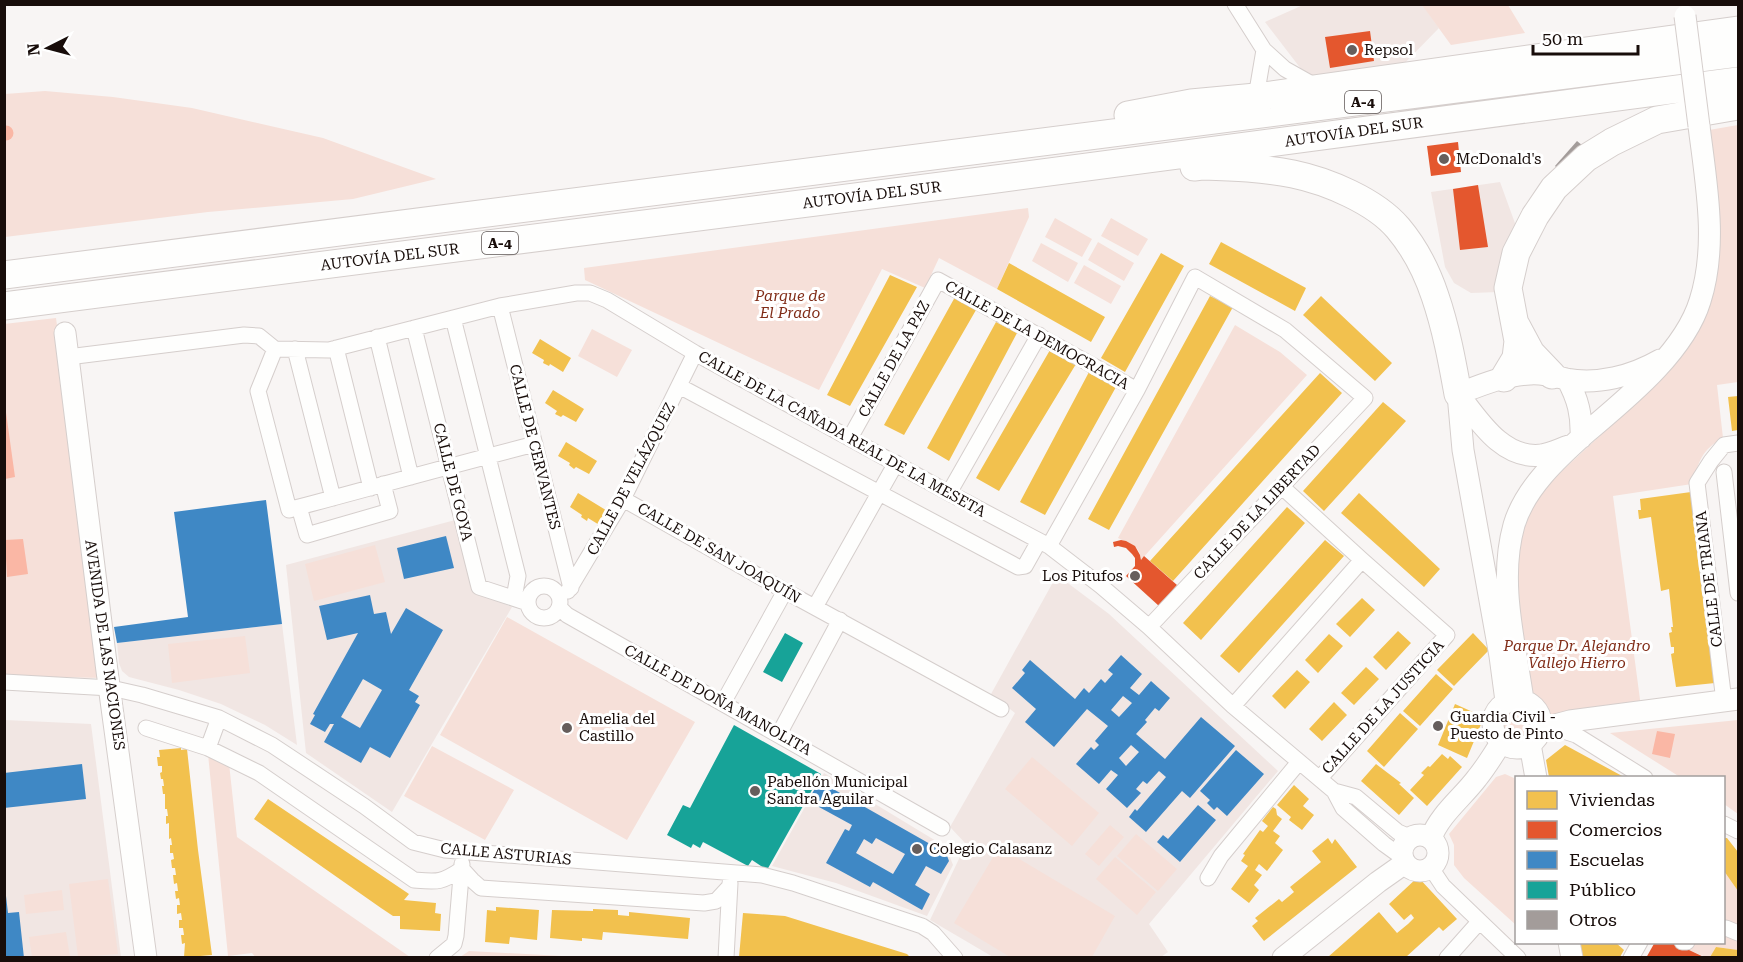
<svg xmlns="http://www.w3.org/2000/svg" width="1743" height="962" font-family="'Roboto Serif',serif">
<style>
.built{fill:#f1e6e3}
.green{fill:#f6e0d9}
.water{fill:#fab7a5}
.homes{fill:#f2c14e}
.shops{fill:#e4572e}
.schools{fill:#3f88c5;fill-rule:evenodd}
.public{fill:#17a398}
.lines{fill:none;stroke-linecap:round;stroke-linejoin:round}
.canal{stroke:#fab7a5;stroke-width:15}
.building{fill:#a39c9a}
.street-casing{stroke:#d5cecc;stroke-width:17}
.secondary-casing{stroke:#d5cecc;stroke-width:23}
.highway-casing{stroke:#d5cecc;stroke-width:29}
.street{stroke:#fefefd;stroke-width:15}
.secondary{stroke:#fefefd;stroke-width:21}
.highway{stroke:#fefefd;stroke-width:27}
.secondary-bridge-casing{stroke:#d5cecc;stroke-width:23;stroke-linecap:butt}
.secondary-bridge{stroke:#fefefd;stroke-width:21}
.poi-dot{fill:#665e5c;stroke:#fff;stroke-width:2}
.labels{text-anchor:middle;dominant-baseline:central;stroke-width:6;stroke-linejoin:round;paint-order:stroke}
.shield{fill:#fff;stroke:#5d5654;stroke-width:1.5}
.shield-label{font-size:14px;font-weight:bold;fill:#180d0a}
.poi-label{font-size:15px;fill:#180d0a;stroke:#fff;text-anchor:start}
.street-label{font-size:15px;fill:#180d0a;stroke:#fff}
.park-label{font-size:15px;font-style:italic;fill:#802c17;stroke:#fff}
</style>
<rect width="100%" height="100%" fill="#f8f5f4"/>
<path class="built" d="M1422,4L1439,28L1397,71L1311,82L1265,22L1303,5Z
M1500,182L1520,237L1499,292L1471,293L1454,283L1445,267L1431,192Z
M459,519L482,594L512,607L392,812L306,753L286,565Z
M1057,575L1109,614L1278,771L1149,924L1168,952L1161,957H993L930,920L966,844L950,827L1015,713L991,694Z
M282,624L297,745L265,725L221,704L179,690L129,677L122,671L119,663L117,643Z
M5,720L91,724L121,957L5,958Z
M824,773L946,847L953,865L927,916L836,883L772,866Z"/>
<path class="green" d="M1422,5H1508L1525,33L1451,45Z
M45,91L113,97L192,108L323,138L436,179L353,199L208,212L5,237V94Z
M1738,125V382L1717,385L1723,438C1701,450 1699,462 1692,484L1613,496L1641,707L1570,721L1539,713L1523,700L1515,575L1520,538L1532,506L1549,483L1617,420L1714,272L1709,130Z
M1028,208L1029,217L997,289L939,258L925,288L882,269L819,390L585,280L584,268Z
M1055,218L1092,239L1082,257L1045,237Z
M1111,218L1148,239L1138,256L1101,236Z
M1098,242L1134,263L1124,281L1088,260Z
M1041,243L1078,263L1068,282L1032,261Z
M1084,265L1121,286L1111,304L1074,283Z
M56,318L104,678L5,676L4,324Z
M1235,325L1280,352L1307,375L1141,560C1140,544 1129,544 1118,538Z
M592,329L632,350L617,377L578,356Z
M375,545L385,582L314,601L305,564Z
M507,617L695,722L627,840L440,735Z
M245,636L250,673L172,683L168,644Z
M1497 724a19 19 0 1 1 38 0a19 19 0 1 1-38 0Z
M1738,720V814L1724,804V778L1680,777L1610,733Z
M432,746L514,790L485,840L404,796Z
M208,754H228L237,837L410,957L256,958L252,953L228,956Z
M1032,757L1099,813L1072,846L1005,789Z
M1505,774L1514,778L1516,786V925L1464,878L1454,865V845L1449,834L1496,777Z
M1110,825L1124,837L1099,866L1085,854Z
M1136,834L1177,869L1158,891L1117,856Z
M999,847L1115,916L1092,957H1010L954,923Z
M1115,857L1156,892L1137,915L1096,879Z
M1724,871L1738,891V950L1716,947L1710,957H1706L1681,947L1683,943L1724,942Z
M108,879L118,954L78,957L69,884Z
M62,890L64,910L26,914L24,895Z
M66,932L70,957H32L29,937Z
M469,951L562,956L563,957H460Z"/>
<path class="water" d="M4,398L15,477L5,479H4Z
M23,539L28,574L7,577L5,540Z
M1657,731L1675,734L1670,758L1652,754Z"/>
<path class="homes" d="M1221,242L1306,288L1295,311L1209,264Z
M1161,253L1184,266L1125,372L1101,358Z
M1009,263L1105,317L1091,342L997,289Z
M890,275L917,287L850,406L827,395Z
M1210,296L1233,307L1109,530L1088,519Z
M1321,296L1392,363L1375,381L1303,315Z
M955,297L976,310L904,435L884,425Z
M996,322L1017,333L949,461L927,448Z
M540,339L571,358L563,372L550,364L549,366L543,363L544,360L532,353Z
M1050,350L1076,364L999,491L976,478Z
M1089,372L1116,387L1045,515L1020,502Z
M1320,373L1342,393L1173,581L1150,561Z
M553,390L584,409L576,422L563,415L561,417L555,414L557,411L545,403Z
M1738,396V430L1732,431L1728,397Z
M1383,402L1406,421L1324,511L1303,491Z
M566,442L597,461L589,474L576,467L574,469L569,465L570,463L558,456Z
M1691,492L1715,683L1676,687L1671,654L1674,653V647H1671L1669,633L1672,632L1671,627H1673L1669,589L1661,591L1651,517L1639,519L1638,510H1641L1640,499Z
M578,493L609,512L601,526L588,518L587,521L581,517L582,515L570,507Z
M1359,493L1440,569L1424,587L1341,513Z
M1287,507L1305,523L1201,640L1183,623Z
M1325,540L1344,556L1239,673L1220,656Z
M1362,598L1375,610L1350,637L1336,624Z
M1398,631L1411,643L1386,670L1373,657Z
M1473,633L1489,650L1454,686L1437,670Z
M1329,634L1343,646L1318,673L1305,660Z
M1366,667L1379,679L1354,705L1341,693Z
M1297,670L1310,682L1285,709L1272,696Z
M1436,674L1453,689L1420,726L1403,711Z
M1334,702L1347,715L1322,741L1309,729Z
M1455,704L1484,717L1467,758L1438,745Z
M1400,713L1418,729L1384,767L1367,751Z
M1565,745L1624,777H1549L1546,760Z
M181,748V750L187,749L198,850L212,955L189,957H184L185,943L182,944L181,935H184L183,928H179V920H182L181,913L177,914V905H180L179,898L176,899L175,891H178L177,883L174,884L173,875H176L175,868H172L171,860L174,859L173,853H170V845H172L171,838L169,839V823L166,824V816H168L167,809H165V794H163L162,786H164L163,779H161L160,773L162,772V766H158L157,757H160L159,750Z
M1442,754L1448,759L1450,756L1462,767L1427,806L1410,790L1424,775L1421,773L1428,766L1430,767Z
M1376,764L1401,783L1399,784L1414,798L1399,815L1361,781Z
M1294,785L1309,799L1303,806L1314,815L1302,830L1289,820L1291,817L1277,805Z
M268,799L409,894L404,900L436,903L435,913L441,914L440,931L400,929V916H393L381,908L254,819Z
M1273,807L1276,809L1277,815L1282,819L1273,831L1280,836L1275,843L1283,850L1267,871L1259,864L1255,870L1262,875L1254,885L1259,890L1249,903L1231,889L1248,866L1241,861L1245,855L1243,854L1260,830L1263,832L1268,826L1262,821Z
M1328,838L1332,844L1335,839L1357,867L1264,941L1252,926L1258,921L1255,918L1279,899L1282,902L1294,892L1290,887L1321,862L1312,851Z
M1724,838H1727L1738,852V891L1724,871Z
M1418,877L1457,919L1443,931L1439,927L1406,957H1328L1379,912L1397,933L1408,924L1414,918L1411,914L1404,920L1389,904Z
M496,907L539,910L537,940L510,937L509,944L485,942L487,910L496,911Z
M593,909L618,910V915L629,916V912L690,918L688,939L603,932L602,940L582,938V941L550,938L552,910L593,911Z
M743,913L785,916L907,954L910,957H739Z
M1579,942H1615L1624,950L1620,957H1582Z
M1716,947L1738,950V957H1710Z"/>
<path class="shops" d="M1370,31L1374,61L1330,68L1325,37Z
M1458,142L1461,172L1431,176L1427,146Z
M1478,185L1488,247L1460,250L1453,189Z
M1121,540L1126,541L1135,546L1140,555L1141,560L1144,556L1177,585L1159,606L1126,576L1135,566V558L1132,554L1126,548L1118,546L1114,547L1113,542Z
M1655,942H1672L1706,958H1646Z"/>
<path class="schools" d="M266,500L282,624L117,643L114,627L188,617L174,512Z
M446,536L454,568L404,579L397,548Z
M370,595L374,614L386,612L391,634L406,608L443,630L409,690L419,696L415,702L420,705L390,758L370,747L361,763L324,742L334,724H330L325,732L310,724L315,715L313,714L358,633L327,640L319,606ZM363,679L382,690L360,728L341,717Z
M1121,655L1142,674L1130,688L1139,695L1151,681L1170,698L1159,711L1155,708L1145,720L1147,722L1136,734L1165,759L1201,717L1235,746L1190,798L1182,791L1146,832L1129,817L1135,809L1137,811L1166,777L1159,771L1147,784L1143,781L1136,789L1141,793L1127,808L1106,789L1118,775L1111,770L1099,784L1076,764L1091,747L1094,750L1099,745L1095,741L1108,726L1087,709L1054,747L1025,722L1036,709L1012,688L1025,673L1022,670L1030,660L1075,699L1084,688L1089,693L1101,679L1105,683L1113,674L1108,670ZM1123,696L1132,703L1119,717L1111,710ZM1131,745L1139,752L1126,766L1119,758Z
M1236,750L1264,774L1227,816L1217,807L1214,810L1207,803L1210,800L1200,791Z
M82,764L86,799L4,808V773Z
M819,781L946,853L949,861L941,874L926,866L915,885L930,894L922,910L873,882L870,887L826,863L845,829L849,831L852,825L808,801ZM876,838L905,854L893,874L856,853L864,839L872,844Z
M1198,805L1216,820L1180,862L1157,842L1163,835L1168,839Z
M4,896H6L8,913L19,912L24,958H4Z"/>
<path class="public" d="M785,633L803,643L782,682L763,672Z
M734,725L821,774L767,870L752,860L748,866L703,842L700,848L693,844L691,848L667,835L683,805L690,808Z"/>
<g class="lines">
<path class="canal" d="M4,133H6"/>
</g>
<path class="building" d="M1577,141L1583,146L1561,172L1555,166Z"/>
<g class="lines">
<defs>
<path id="street" d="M1235,4L1264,50L1285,69L1317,87
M1256,97L1264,50
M500,306L571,588
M453,318L518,576L514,598
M414,328L479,587L528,603
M377,337L411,477
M336,348L371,488
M275,349L329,350L500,306L576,293H590L607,300L695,353L949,493L1049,546L1101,586L1149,627L1233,706L1334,791L1343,808L1384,844L1402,857
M275,349L258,391L289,510L299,507
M295,349L333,498
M68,357L244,335L259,336L275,349
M679,386L1018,567L1025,566L1039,541
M850,438L938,280L1137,390
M1724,472L1738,593
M383,484L390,511L307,535L299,507C378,486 456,464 535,444
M1281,486L1362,560L1447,635L1320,778
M949,493L1039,335
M623,499L785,591L1001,709
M1049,546L1137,390L1195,277L1285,330L1365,398L1149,627
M528 602a16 16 0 1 1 32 0a16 16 0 1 1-32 0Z
M568,591L623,499L695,353
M559,607L567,615L942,828
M815,607L896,463
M4,682L111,688L142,695L219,718L272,745L364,806L413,842L445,850L762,875L793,883L922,926L933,933L955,958
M1724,701L1697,483L1711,461L1724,445L1738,443
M723,703L785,591
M1233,706L1362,560
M1551,727L1576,735L1645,778
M146,728L208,748L259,773L414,880C438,882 441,883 462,869L472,880L481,888L704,903L716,901L729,887
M779,734L840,620
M208,748L219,718
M1334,791L1356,797L1398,832L1410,837
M1724,824L1738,831
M1431,868L1443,886L1518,958
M1208,878L1221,856L1299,762
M1724,929L1726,928L1738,933
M1682,942H1687
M437,958L454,944L456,936L462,864
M726,958L730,883
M1447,958L1479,922
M1631,958L1640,942"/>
<path id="secondary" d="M65,333L107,671L146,958
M1567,379C1578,399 1582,415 1581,438
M1458,394L1463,450L1500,656L1506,701
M1458,394C1481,385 1505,375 1530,374C1543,373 1553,376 1566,379C1598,385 1632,376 1660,360
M1459,395C1479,421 1503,460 1542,455C1551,453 1560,449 1569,446
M1493 724a24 24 0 1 1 48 0a24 24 0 1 1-48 0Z
M1523,700C1515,643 1498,582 1514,525C1525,488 1558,458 1586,433C1626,399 1684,353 1700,301C1718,245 1706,183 1699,126
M1540,729L1570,721L1738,699
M1530,744L1536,778
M1402 853a18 18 0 1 1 36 0a18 18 0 1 1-36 0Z
M1431,838C1440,814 1462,798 1477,778C1486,767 1493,755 1501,743
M1569,942L1572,958
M1283,958L1378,882L1405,863"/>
<path id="highway" d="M1128,115L1191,103L1256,97L1738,30
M1194,167L1202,166C1232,167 1263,168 1293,174C1327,181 1375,201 1398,228C1414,247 1427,272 1435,296C1446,328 1452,361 1458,394
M4,275L1738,53
M4,306L996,179L1738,81
M1516,325L1531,353L1552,375
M1504,378L1516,358L1518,341L1508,288L1516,253L1535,216L1554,188L1586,158L1612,142L1657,120L1738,106"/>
</defs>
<use href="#street" class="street-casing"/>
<use href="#secondary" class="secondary-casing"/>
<use href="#highway" class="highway-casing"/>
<use href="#street" class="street"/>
<use href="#secondary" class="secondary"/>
<use href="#highway" class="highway"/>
<defs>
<path id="secondary-bridge" d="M1685,16L1699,126"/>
</defs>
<use href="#secondary-bridge" class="secondary-bridge-casing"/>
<use href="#secondary-bridge" class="secondary-bridge"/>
</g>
<g class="poi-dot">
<circle cx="1352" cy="50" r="6"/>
<circle cx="1444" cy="159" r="6"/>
<circle cx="1135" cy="576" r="6"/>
<circle cx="1438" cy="726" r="6"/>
<circle cx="567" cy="728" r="6"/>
<circle cx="755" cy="791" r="6"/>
<circle cx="917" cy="849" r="6"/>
</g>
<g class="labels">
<g class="shield">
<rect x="1345" y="91" width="36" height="22" rx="4.5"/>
<rect x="482" y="232" width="36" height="22" rx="4.5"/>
</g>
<g class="shield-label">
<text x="1363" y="102">A-4</text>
<text x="500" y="243">A-4</text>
</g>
<g class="poi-label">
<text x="1364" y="50">Repsol</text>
<text x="1456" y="159">McDonald's</text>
<text x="1123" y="576" text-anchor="end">Los Pitufos</text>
<text x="1450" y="717">Guardia Civil -<tspan x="1450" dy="17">Puesto de Pinto</tspan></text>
<text x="579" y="719">Amelia del<tspan x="579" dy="17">Castillo</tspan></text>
<text x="767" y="782">Pabellón Municipal<tspan x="767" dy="17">Sandra Aguilar</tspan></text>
<text x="929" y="849">Colegio Calasanz</text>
</g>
<g class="street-label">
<text transform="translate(1354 132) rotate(-8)">AUTOVÍA DEL SUR</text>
<text transform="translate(872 195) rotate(-7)">AUTOVÍA DEL SUR</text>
<text transform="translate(390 257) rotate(-7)">AUTOVÍA DEL SUR</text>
<text transform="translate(1037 335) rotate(29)">CALLE DE LA DEMOCRACIA</text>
<text transform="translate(894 359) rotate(-61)">CALLE DE LA PAZ</text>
<text transform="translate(842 434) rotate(29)">CALLE DE LA CAÑADA REAL DE LA MESETA</text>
<text transform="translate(535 447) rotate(76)">CALLE DE CERVANTES</text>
<text transform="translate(631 479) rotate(-62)">CALLE DE VELÁZQUEZ</text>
<text transform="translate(453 482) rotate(76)">CALLE DE GOYA</text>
<text transform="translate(1257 512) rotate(-47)">CALLE DE LA LIBERTAD</text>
<text transform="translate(719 553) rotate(30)">CALLE DE SAN JOAQUÍN</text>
<text transform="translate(1709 579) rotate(-97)">CALLE DE TRIANA</text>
<text transform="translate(105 645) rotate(82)">AVENIDA DE LAS NACIONES</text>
<text transform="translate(718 700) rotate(29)">CALLE DE DOÑA MANOLITA</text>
<text transform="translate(1383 707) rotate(-48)">CALLE DE LA JUSTICIA</text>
<text transform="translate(506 854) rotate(5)">CALLE ASTURIAS</text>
</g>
<g class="park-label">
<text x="790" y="296">Parque de<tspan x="790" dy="17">El Prado</tspan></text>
<text x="1577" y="646">Parque Dr. Alejandro<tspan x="1577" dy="17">Vallejo Hierro</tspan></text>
</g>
</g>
<rect width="1743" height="962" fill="none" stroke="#180d0a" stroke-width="12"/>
<rect x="1515" y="776" width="210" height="168" fill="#ffffff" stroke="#a39e9d" stroke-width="1.5"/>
<rect x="1527" y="791" width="30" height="18" fill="#f2c14e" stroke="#a39e9d" stroke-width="1.5"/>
<text x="1569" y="806" font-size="18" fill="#180d0a">Viviendas</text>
<rect x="1527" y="821" width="30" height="18" fill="#e4572e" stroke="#a39e9d" stroke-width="1.5"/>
<text x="1569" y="836" font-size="18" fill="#180d0a">Comercios</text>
<rect x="1527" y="851" width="30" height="18" fill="#3f88c5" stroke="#a39e9d" stroke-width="1.5"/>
<text x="1569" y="866" font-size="18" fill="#180d0a">Escuelas</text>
<rect x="1527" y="881" width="30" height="18" fill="#17a398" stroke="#a39e9d" stroke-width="1.5"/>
<text x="1569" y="896" font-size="18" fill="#180d0a">Público</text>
<rect x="1527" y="911" width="30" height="18" fill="#a39c9a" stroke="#a39e9d" stroke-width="1.5"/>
<text x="1569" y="926" font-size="18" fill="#180d0a">Otros</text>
<g transform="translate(48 48) rotate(264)" stroke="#ffffff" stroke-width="4.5" paint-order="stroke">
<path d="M0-4.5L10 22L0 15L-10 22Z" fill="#180d0a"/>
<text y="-9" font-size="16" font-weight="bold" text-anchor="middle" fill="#180d0a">N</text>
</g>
<path d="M1533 45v9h105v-9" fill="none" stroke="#180d0a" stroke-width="3"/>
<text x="1542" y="45" font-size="18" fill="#180d0a" stroke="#ffffff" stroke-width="4.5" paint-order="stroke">50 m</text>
</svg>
